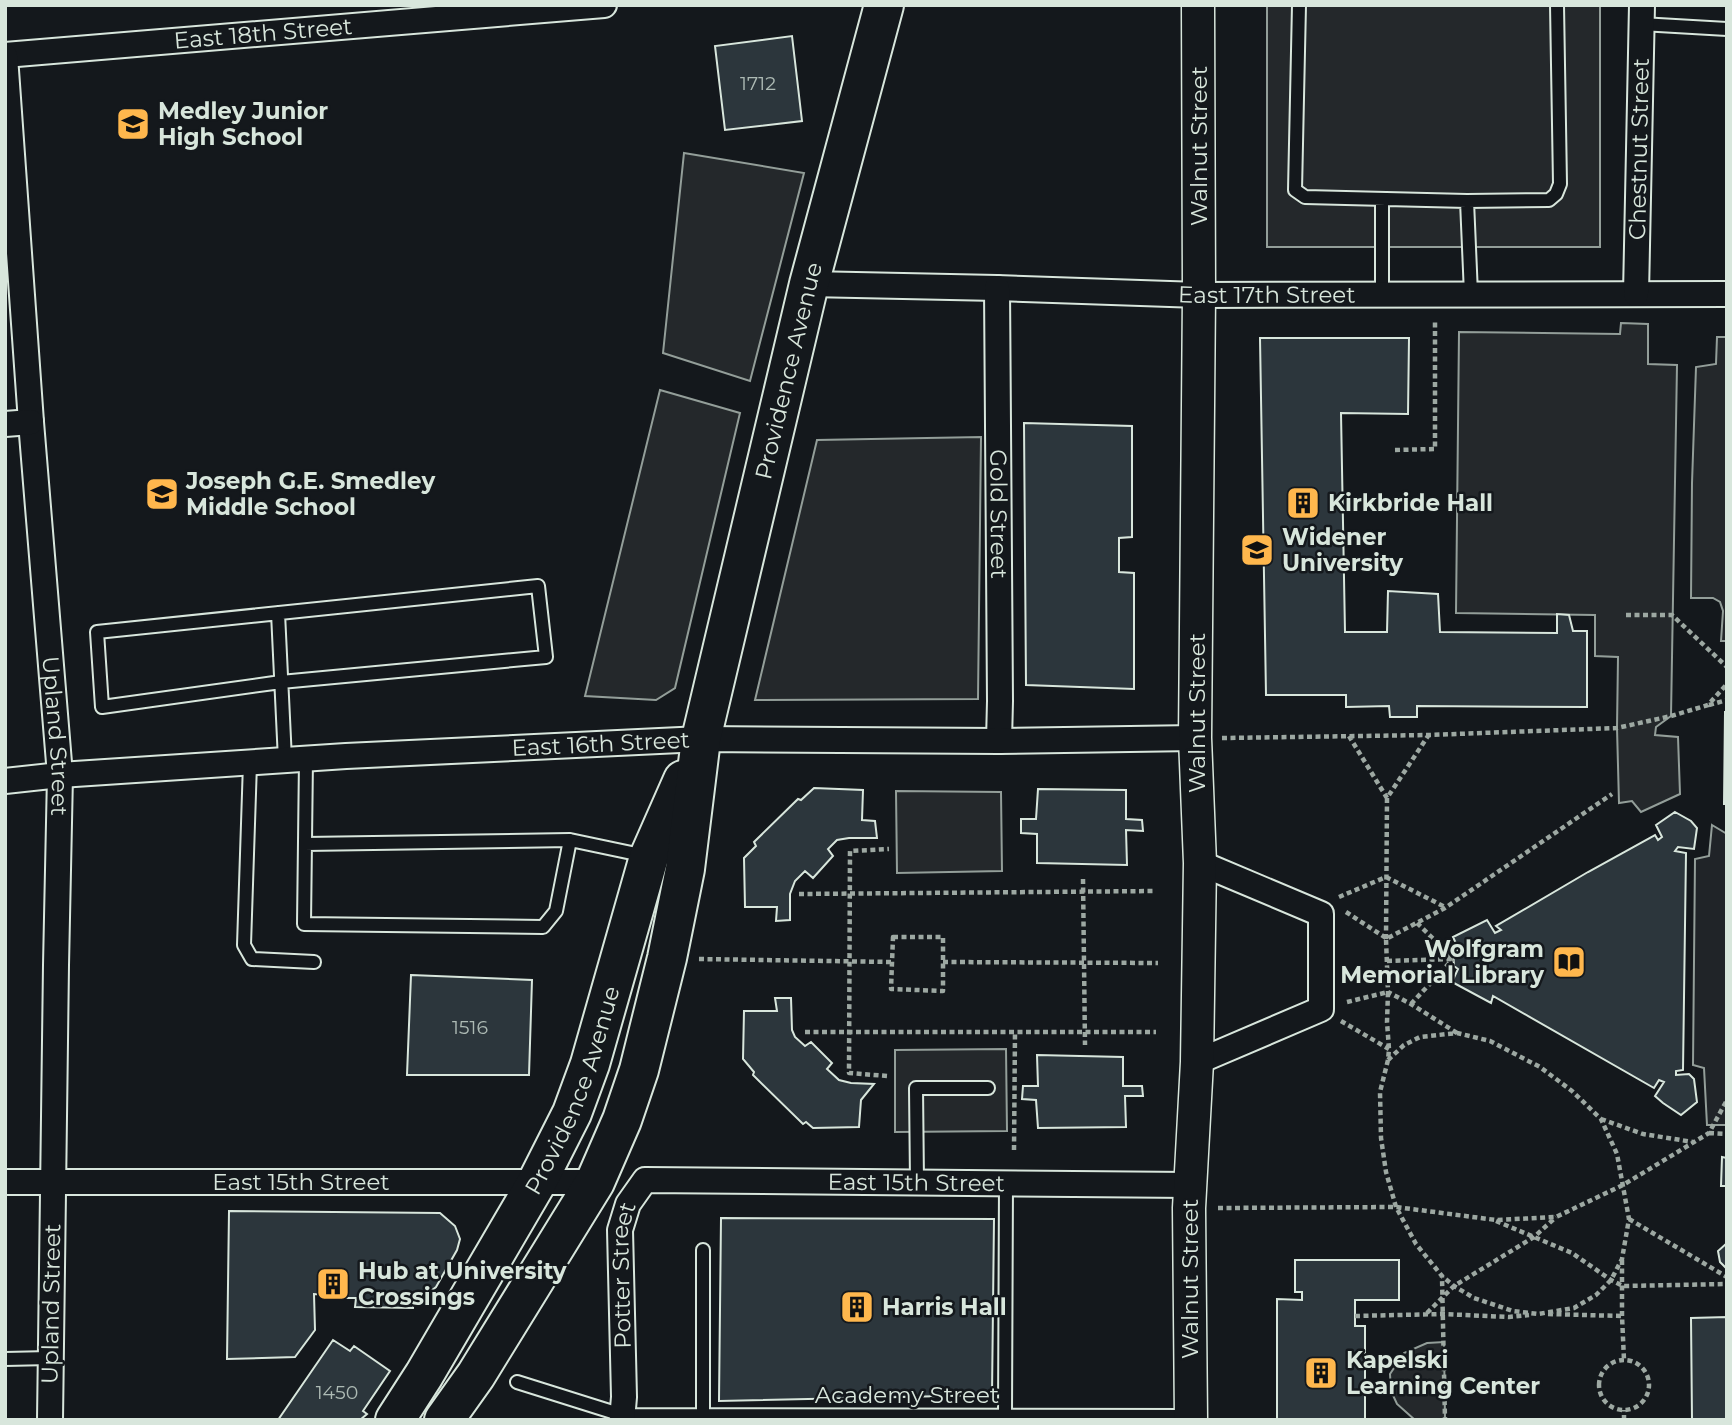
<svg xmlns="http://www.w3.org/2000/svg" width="1732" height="1425" font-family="Montserrat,sans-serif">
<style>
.green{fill:#202428;stroke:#939e99;stroke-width:2}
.parking{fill:#24282b;stroke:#939e99;stroke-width:2}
.building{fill:#2c363c;stroke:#d8e6dc;stroke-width:2}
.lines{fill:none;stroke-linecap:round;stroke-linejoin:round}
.service-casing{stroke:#d8e6dc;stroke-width:16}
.minor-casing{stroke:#d8e6dc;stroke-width:28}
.tertiary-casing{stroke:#d8e6dc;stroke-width:35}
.primary-casing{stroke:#d8e6dc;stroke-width:42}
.path{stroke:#9da8a2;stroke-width:4.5;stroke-dasharray:5 3.5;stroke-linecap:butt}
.service{stroke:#14181c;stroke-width:12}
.minor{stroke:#14181c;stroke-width:24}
.tertiary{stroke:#14181c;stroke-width:32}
.primary{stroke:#14181c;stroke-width:38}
.labels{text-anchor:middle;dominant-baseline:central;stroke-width:5;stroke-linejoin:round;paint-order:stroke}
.number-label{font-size:19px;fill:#adbab4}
.street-label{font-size:23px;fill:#d8e6dc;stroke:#14181c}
.poi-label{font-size:23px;font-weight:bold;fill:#d8e6dc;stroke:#14181c;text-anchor:start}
</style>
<rect width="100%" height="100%" fill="#14181c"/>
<path class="green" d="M1712,825L1727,834V1125H1707L1704,1068L1693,1065L1695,859L1709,856Z"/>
<path class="parking" d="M1267,5H1600V247H1267Z
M684,153L804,173L750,381L663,353Z
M1621,323L1648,324V364L1677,365L1671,716L1656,727L1655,735L1678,737L1680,794L1641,812L1632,801L1619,803L1617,728L1618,657L1595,656V615L1456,613L1459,332L1620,334Z
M1717,337H1727V641H1721L1723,611L1720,602L1713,598H1691L1692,483L1696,367L1716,364Z
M660,390L740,413L675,688L656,700L585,696Z
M981,437L978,699L755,700L817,440Z
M896,791L1001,792L1002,871L897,873Z
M1006,1049L1007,1131L895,1132V1050Z
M1444,1342L1445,1420H1415L1397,1404L1391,1391L1390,1374L1404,1353L1427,1343Z"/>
<path class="building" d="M792,36L802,121L725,130L715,46Z
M1260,338H1409L1408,414L1341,413L1345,632H1387L1388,591L1438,594L1440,632L1557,633V614L1569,615L1573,631H1587V707L1417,706V717H1390L1389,706L1346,707V695H1266Z
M1024,423L1132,426V537L1119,538V572L1134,573V689L1026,685Z
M1725,712H1727V804H1724Z
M814,788L863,790L862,820L875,821L877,838H849L837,840L828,849L833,856L813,878L805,871L795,881L790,894V920L776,921L777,907H745L744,858L756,846L754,842L798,799L801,800Z
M1038,789L1126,790V819L1142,820L1143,831L1126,830L1127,865L1037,863V834L1021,833V819H1036Z
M1675,812L1691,821L1697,828L1694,849L1678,847L1675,851L1686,853L1683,1070L1676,1071V1075L1689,1074L1694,1079L1697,1102L1681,1115L1663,1103L1655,1096L1664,1082L1659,1080L1654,1088L1493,996L1491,1003L1452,982L1458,969L1454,966L1453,951L1459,950L1453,937L1487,920L1495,933L1501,930L1496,926L1588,872L1655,835L1658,840L1662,837L1656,825Z
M411,975L532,980L529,1075H407Z
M775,998H791L792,1030L795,1037L805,1046L811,1042L832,1063L827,1069L839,1080L851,1083L874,1084L861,1100L859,1127L813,1128L806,1122L803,1124L753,1075L754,1072L743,1059L744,1011H777Z
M1037,1055L1123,1057V1086H1142L1143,1096H1125L1126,1127L1038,1128L1036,1100L1022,1099L1023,1086H1038Z
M1722,1157L1727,1158V1186H1721Z
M229,1211L440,1213L455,1226L460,1239L457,1250L436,1287L427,1294L415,1292L413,1308L355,1307L356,1298H336L328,1295L314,1294L315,1330L295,1357L227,1359Z
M721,1218L994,1219L992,1395L719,1401Z
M1727,1243V1269L1720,1262L1718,1251Z
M1295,1260H1399V1300H1355V1326H1365V1420H1277V1299L1302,1300V1292H1295Z
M1727,1317V1420H1692L1691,1318Z
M333,1340L350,1351L354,1346L390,1371L363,1411L367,1414L360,1420H278Z"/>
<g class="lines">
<defs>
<path id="service" d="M1299,5L1295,190L1305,197L1467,201L1549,200L1556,194L1560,184L1557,5
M1641,24L1727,29
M1467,201L1471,294
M1382,295V199
M538,586L546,657L281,682L102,707L97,632Z
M278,613L285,760
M306,759L304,924L543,927L556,911L570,840
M250,763L244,945L252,959L314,962
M305,844L570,840L646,856
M917,1182L916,1088H988
M703,1250V1415
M5,1359L50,1358
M517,1382L622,1415L1190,1416
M1005,1416L1006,1183"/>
<g id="minor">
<path id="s1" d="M5,55L604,5"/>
<path id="s2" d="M5,56L31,422L60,775L56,965L50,1420"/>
<path id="s3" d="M809,284L997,288L1199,295L1727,294"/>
<path id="s4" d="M997,288L1000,701L999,741"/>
<path id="s5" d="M1636,294L1642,5"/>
<path d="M5,424L31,422"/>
<path id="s6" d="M5,781L60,775L346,756L701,739L999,741L1195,738"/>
<path d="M1197,1062L1321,1009V914L1200,863"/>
<path id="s7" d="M5,1182H595"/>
<path id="s8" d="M622,1420L624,1397L620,1230L628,1204L645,1180L1189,1185"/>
</g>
<path id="tertiary" d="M1191,1420L1189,1208L1197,1062L1200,863L1195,738L1199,295L1198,5"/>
<g id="primary">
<path id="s9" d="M395,1420L424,1375L537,1182L572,1113L590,1064L649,857L683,780"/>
<path id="s10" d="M444,1420L476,1375L595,1182L622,1120L639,1070L667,958L685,869L701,739L809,284L884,5"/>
</g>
</defs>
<use href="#service" class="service-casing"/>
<use href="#minor" class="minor-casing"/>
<use href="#tertiary" class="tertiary-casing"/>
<use href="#primary" class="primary-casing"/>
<path class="path" d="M1395,450L1435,449V320
M1626,615H1672L1727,667
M1709,705L1727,700
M1349,736L1387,798
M1222,738L1428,735L1617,728L1671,716L1708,705L1727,684
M1083,879L1085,1045
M799,894L1156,891
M1339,897L1386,877L1445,907
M1346,912L1386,938
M1417,923L1453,958
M893,937H943V991L891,989Z
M1386,939L1387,798L1428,736
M699,959L892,962
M1387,961L1453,959
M943,962L1158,963
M1347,1002L1388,992L1387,1022L1389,1049L1388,1060L1380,1092L1381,1138L1386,1172L1396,1207L1416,1244L1442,1276L1445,1420
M1411,1004L1453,959
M1341,1021L1389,1049
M805,1032H1156
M1457,1033L1411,1004L1388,992L1386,939L1445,908L1612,794
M1388,1060L1404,1045L1420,1037L1457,1033L1490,1041L1540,1067L1572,1091L1601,1119L1617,1154L1629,1219L1622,1259L1611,1280L1596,1295L1574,1308L1538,1314L1513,1311L1474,1298L1454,1286L1442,1276
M887,1076L849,1073L850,851L889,849
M1601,1119L1643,1134L1693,1142
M1709,1133L1727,1134
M1014,1150L1015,1032
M1218,1208L1396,1207L1496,1220L1556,1217L1623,1185L1709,1133L1727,1100
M1629,1219L1727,1277
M1496,1221L1572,1253L1611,1280L1623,1286L1727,1284
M1622,1260V1316L1624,1360
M1427,1313L1454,1286L1534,1237L1556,1217
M1548,1314L1622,1316
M1355,1316L1443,1314L1509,1317L1529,1315
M1599 1385a25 25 0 1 1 50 0a25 25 0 1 1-50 0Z
M1624,1420V1410"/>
<use href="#service" class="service"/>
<use href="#minor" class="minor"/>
<use href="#tertiary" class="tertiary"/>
<use href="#primary" class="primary"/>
</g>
<defs>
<symbol id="school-square" viewBox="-11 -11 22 22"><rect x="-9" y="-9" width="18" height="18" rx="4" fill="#ffb74d" stroke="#14181c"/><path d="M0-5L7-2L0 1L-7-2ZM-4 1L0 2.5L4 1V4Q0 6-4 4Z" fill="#111"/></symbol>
<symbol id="building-square" viewBox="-11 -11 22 22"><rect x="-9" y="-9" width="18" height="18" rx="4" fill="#ffb74d" stroke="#14181c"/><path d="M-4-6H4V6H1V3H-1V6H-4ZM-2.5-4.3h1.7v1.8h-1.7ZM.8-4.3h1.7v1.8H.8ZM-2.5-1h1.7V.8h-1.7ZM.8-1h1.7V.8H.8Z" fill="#111"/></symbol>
<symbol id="university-square" viewBox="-11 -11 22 22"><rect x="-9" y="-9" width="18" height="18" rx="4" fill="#ffb74d" stroke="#14181c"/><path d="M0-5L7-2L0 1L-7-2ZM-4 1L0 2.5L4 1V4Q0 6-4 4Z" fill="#111"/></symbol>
<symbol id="library-square" viewBox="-11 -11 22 22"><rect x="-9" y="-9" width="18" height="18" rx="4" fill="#ffb74d" stroke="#14181c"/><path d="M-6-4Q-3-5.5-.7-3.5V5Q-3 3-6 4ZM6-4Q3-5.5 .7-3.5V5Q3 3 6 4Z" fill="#111"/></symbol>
</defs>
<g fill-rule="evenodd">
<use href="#school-square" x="114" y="105" width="38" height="38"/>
<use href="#school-square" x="143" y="475" width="38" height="38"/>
<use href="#building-square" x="1284" y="484" width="38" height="38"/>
<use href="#university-square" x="1238" y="531" width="38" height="38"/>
<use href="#library-square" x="1550" y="943" width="38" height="38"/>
<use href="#building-square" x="314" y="1265" width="38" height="38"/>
<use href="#building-square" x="838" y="1288" width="38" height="38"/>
<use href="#building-square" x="1302" y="1354" width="38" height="38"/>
</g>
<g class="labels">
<g class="number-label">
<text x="758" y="83">1712</text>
<text x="470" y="1027">1516</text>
<text x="337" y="1392">1450</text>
</g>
<g class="street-label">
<text stroke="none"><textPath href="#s1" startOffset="259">East 18th Street</textPath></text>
<text transform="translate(1199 146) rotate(-90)">Walnut Street</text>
<text stroke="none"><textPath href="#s5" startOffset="145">Chestnut Street</textPath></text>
<text stroke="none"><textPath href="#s3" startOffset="458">East 17th Street</textPath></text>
<text stroke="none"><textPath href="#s10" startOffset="1118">Providence Avenue</textPath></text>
<text stroke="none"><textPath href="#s4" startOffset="226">Gold Street</textPath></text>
<text transform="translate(1197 713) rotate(-90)">Walnut Street</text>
<text stroke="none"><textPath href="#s2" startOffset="682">Upland Street</textPath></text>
<text stroke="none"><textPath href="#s6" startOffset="597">East 16th Street</textPath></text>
<text stroke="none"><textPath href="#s9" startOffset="376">Providence Avenue</textPath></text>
<text stroke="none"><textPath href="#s7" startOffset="296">East 15th Street</textPath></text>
<text stroke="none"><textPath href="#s8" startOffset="518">East 15th Street</textPath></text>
<text stroke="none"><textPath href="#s8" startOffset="145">Potter Street</textPath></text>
<text transform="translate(1190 1279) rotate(-90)">Walnut Street</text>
<text transform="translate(51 1304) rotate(-89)">Upland Street</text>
<text x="907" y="1395">Academy Street</text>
</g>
<g class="poi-label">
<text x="158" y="111">Medley Junior<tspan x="158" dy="26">High School</tspan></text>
<text x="186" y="481">Joseph G.E. Smedley<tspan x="186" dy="26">Middle School</tspan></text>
<text x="1328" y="503">Kirkbride Hall</text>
<text x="1282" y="537">Widener<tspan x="1282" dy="26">University</tspan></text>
<text x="1544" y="949" text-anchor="end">Wolfgram<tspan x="1544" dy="26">Memorial Library</tspan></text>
<text x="358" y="1271">Hub at University<tspan x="358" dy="26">Crossings</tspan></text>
<text x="882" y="1307">Harris Hall</text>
<text x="1346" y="1360">Kapelski<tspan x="1346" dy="26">Learning Center</tspan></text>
</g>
</g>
<rect width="1732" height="1425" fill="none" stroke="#d8e6dc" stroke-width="14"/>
</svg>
